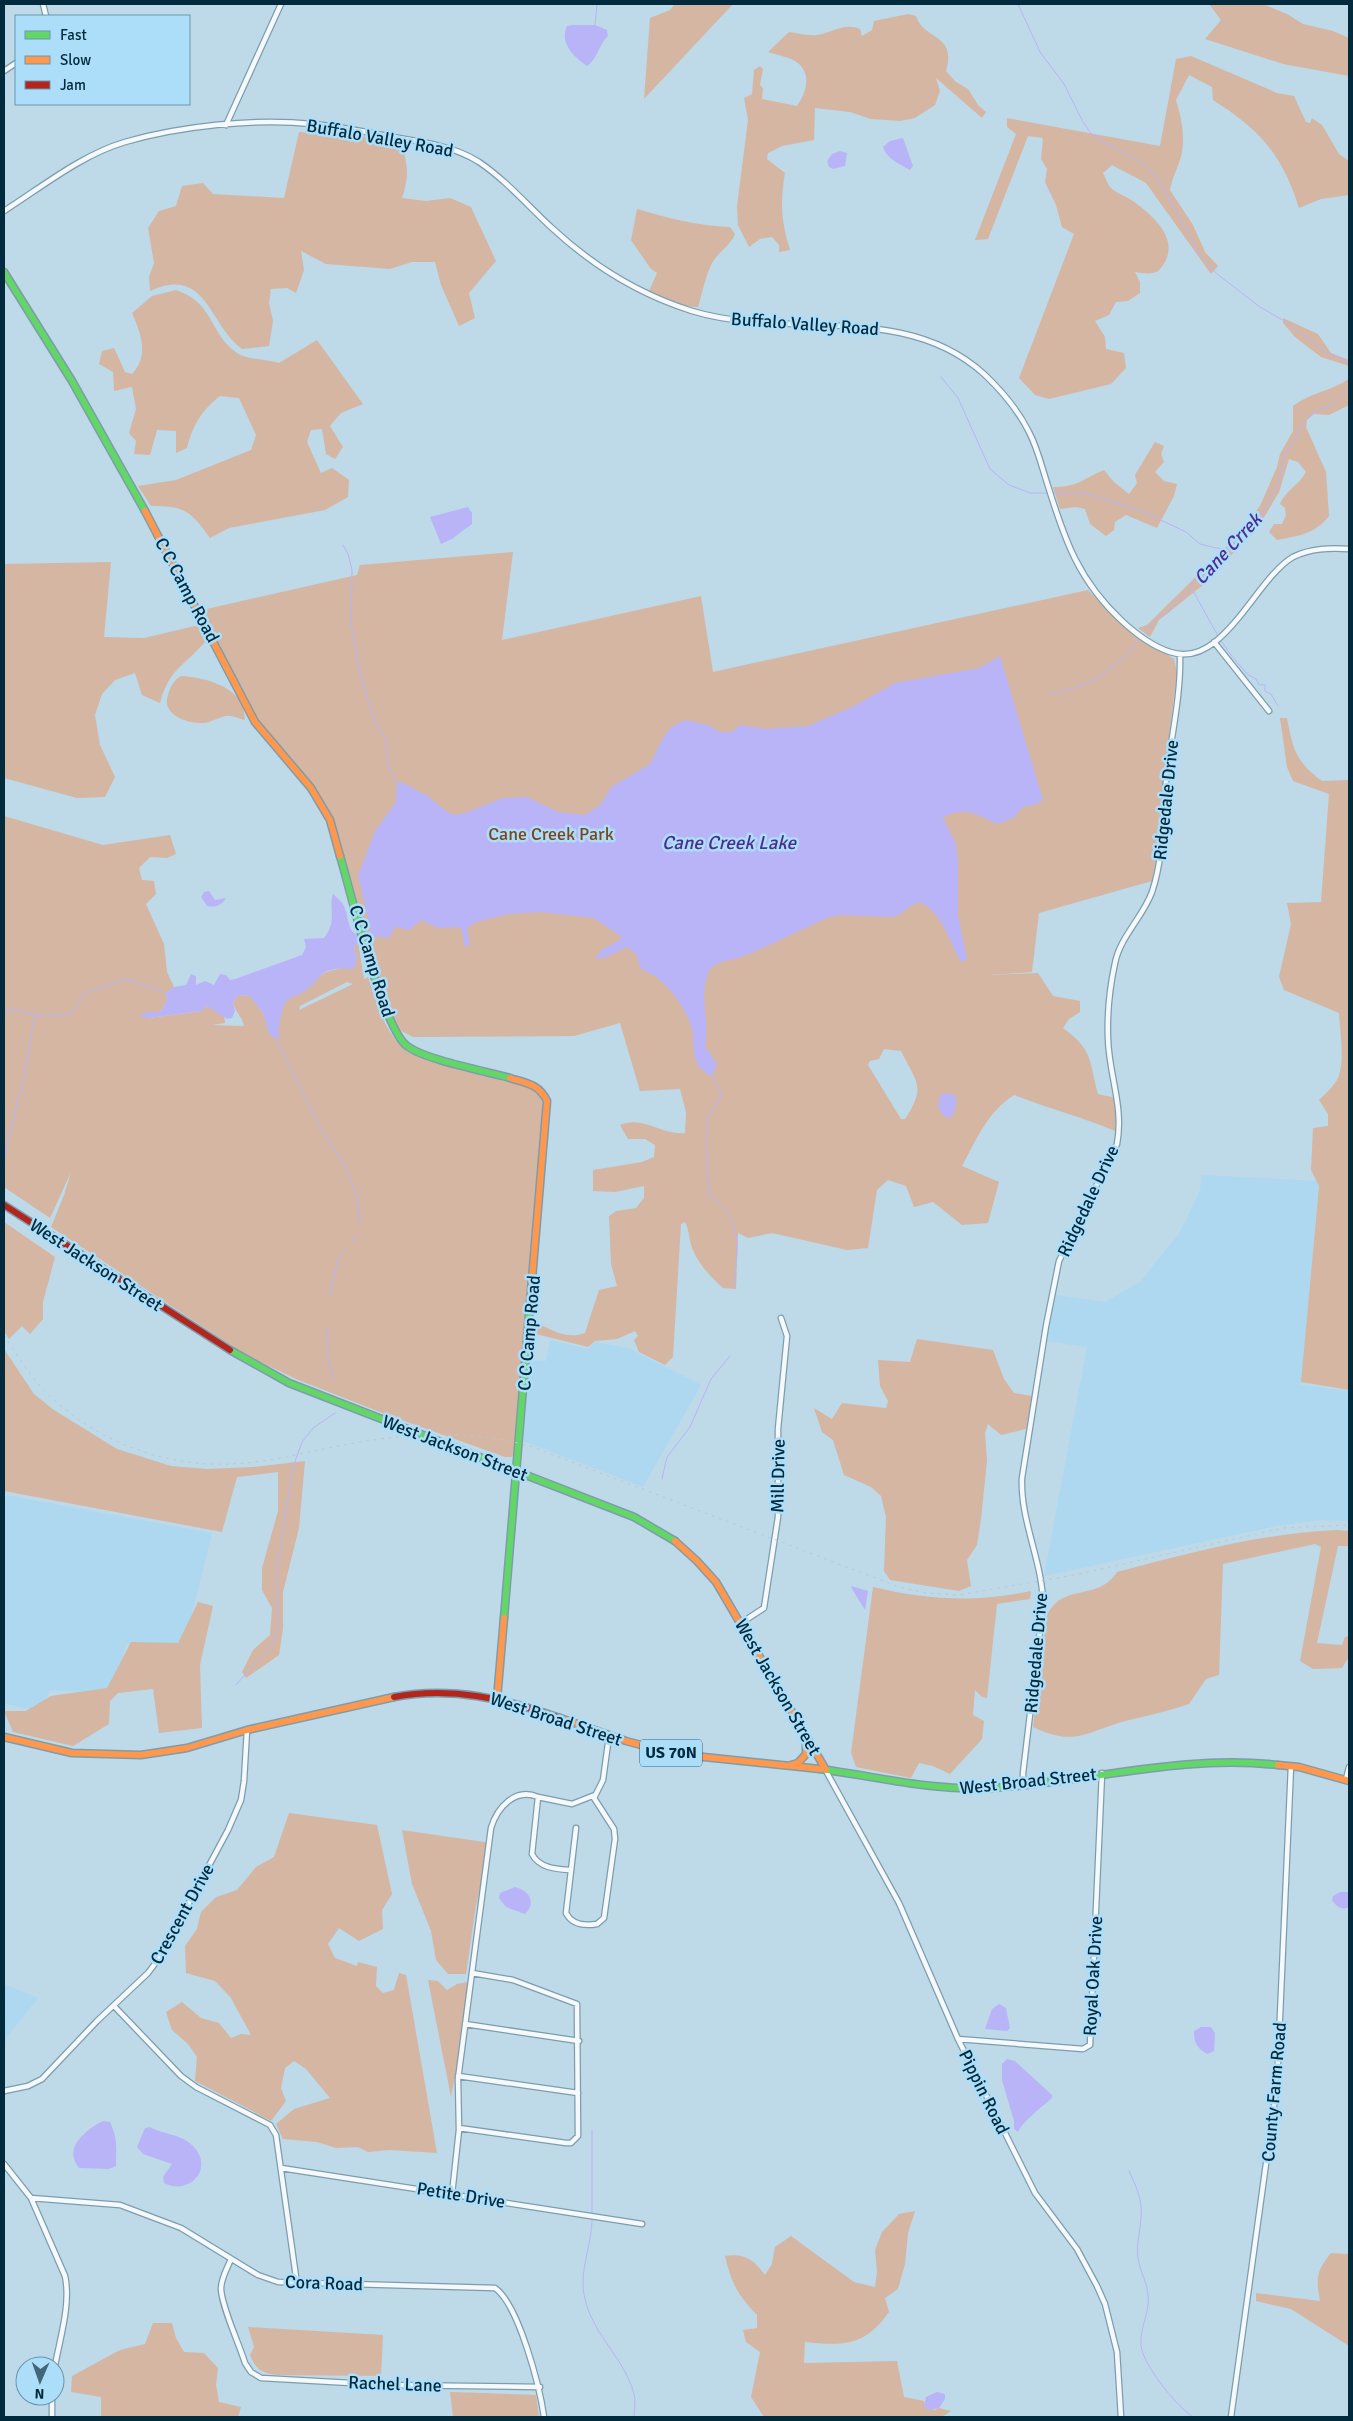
<svg xmlns="http://www.w3.org/2000/svg" width="1353" height="2421" font-family="Signika,sans-serif">
<style>
.built{fill:#aed8f0}
.green{fill:#d4b6a3;fill-rule:evenodd}
.water{fill:#b9b4f7}
.lines{fill:none;stroke-linecap:round;stroke-linejoin:round}
.stream{stroke:#b9b4f7;stroke-width:1}
.street-casing{stroke:#7d9dac;stroke-width:7}
.fast-casing{stroke:#7d9dac;stroke-width:9}
.slow-casing{stroke:#7d9dac;stroke-width:9}
.jam-casing{stroke:#7d9dac;stroke-width:9}
.street{stroke:#f5f9fc;stroke-width:4.5}
.fast{stroke:#63d668;stroke-width:6}
.slow{stroke:#ff974d;stroke-width:6}
.jam{stroke:#b3261e;stroke-width:6}
.rail{stroke:#bdc7cc;stroke-width:1;stroke-dasharray:2.5 5;stroke-linecap:butt}
.labels{text-anchor:middle;dominant-baseline:central;stroke-width:5;stroke-linejoin:round;paint-order:stroke}
.shield{fill:#acdefa;stroke:#346075;stroke-width:1}
.shield-label{font-size:16px;font-weight:bold;fill:#012a3c}
.street-label{font-size:18px;fill:#012a3c;stroke:#acdefa}
.park-label{font-size:18px;fill:#7d451d;stroke:#acdefa}
.water-label{font-size:19px;font-style:italic;fill:#4e2d92;stroke:#acdefa}
</style>
<rect width="100%" height="100%" fill="#bed9e8"/>
<path class="built" d="M1202,1175L1319,1181L1301,1385L1349,1391V1521L1322,1520L1281,1525L1044,1576L1087,1347L1047,1341L1055,1295L1105,1302L1140,1282L1180,1232L1200,1191Z
M550,1340L588,1349L595,1342L628,1348L701,1385L643,1487L523,1441L529,1360L546,1361Z
M6,1495L212,1533L182,1654L126,1644L112,1694L50,1690L42,1711L4,1704V1509Z
M4,1984L38,1998L7,2037L4,2047Z"/>
<path class="green" d="M675,4H733L644,99L650,18L670,10Z
M1209,4H1263L1287,14L1303,24L1333,31L1349,38V76L1283,64L1205,39L1221,20Z
M908,14L916,16C924,41 957,33 946,71L956,82L968,89L978,105L986,112L982,118L936,78L940,91L935,105L915,118L900,121L871,119L850,112L815,108L814,140L782,146L768,153L767,159L785,173C780,203 781,221 790,250L779,252V245L772,237L760,239L749,247L738,225L737,206L748,120L744,98L752,94L754,70L760,66L763,69L760,85L763,88L762,99L797,106C806,93 812,75 798,63C791,57 777,55 768,52L789,32C797,33 808,36 817,35C832,33 844,22 860,29L862,36L872,30L874,21Z
M1191,56L1277,93L1294,96L1306,122L1310,123L1312,118L1322,125L1339,154L1349,161V195L1321,199L1299,208C1282,154 1260,130 1213,100L1212,87L1189,75L1176,100C1181,117 1185,133 1182,152C1180,164 1172,177 1170,190L1193,225L1205,252L1218,266L1211,274L1146,183L1112,165L1103,173C1105,177 1107,183 1110,187C1115,193 1126,196 1133,201C1155,217 1183,242 1160,269C1154,276 1143,273 1135,272L1140,282V293L1128,301L1116,302L1109,315L1095,321L1105,337L1106,349L1124,353L1126,368L1111,384L1049,399L1035,395L1019,378L1074,234L1062,227L1056,205L1045,182L1047,169L1041,159L1043,138L1028,136L988,239L975,240L1016,134L1007,127V118L1160,146L1176,59Z
M299,132L347,134L402,142C407,166 410,174 402,198L426,201L450,198L471,207L496,261L469,293L475,318L459,326L441,285L435,262H412L390,269L326,264L301,251L304,270L296,293L287,288L271,289L269,303L273,321L269,346L242,349C208,324 207,265 150,291L149,277L154,263L148,228L159,211L176,206L182,186L203,183L213,194L284,198Z
M637,209C668,218 698,226 730,227L735,234C730,246 717,253 711,265C705,278 702,294 698,307L683,306L649,291L657,273L651,269L631,240Z
M176,290C215,303 209,334 237,353C248,360 267,359 279,363L317,340L363,404L341,413L330,426L343,447L335,459L326,454L322,429L311,430L307,442L321,473L332,468L349,480L348,497L325,510L229,528L210,538C190,510 184,506 151,506L138,486L176,480L251,450L256,435L239,398L220,396C201,411 193,425 187,448L176,453V431L157,430L150,455L134,454L136,441L129,433L136,409L132,387L114,391L113,372L99,364L102,351L114,348L125,372L132,374C150,356 140,331 132,313L152,296Z
M1283,318L1318,334L1331,353L1349,360V366L1321,357L1295,337L1283,323Z
M1349,379V405L1329,415L1314,414L1307,420L1306,427L1326,472L1329,516C1315,534 1298,536 1277,540L1269,532L1274,524H1282L1286,515L1285,508L1280,504C1284,492 1300,484 1306,472L1298,462L1289,459L1279,492L1259,526L1203,585L1159,620L1150,637L1138,628L1147,625L1230,543L1260,506L1277,467L1280,454L1293,431V406C1312,392 1331,391 1349,379Z
M1155,442L1164,446L1161,454L1164,462L1155,472L1164,481L1177,484L1174,496L1157,528L1126,515L1115,522L1114,530L1106,536L1090,524L1085,509L1076,507L1060,509L1053,487C1079,487 1082,479 1104,470L1114,482L1129,494L1137,483L1135,475Z
M513,552L502,640L701,596L713,672L1088,590L1124,627L1174,659L1177,673L1163,783L1161,834L1152,881L1039,913L1032,972L990,975L1038,973L1053,996L1080,1001V1012L1069,1019L1063,1028C1093,1050 1089,1060 1098,1094L1116,1098L1115,1131C1082,1117 1047,1108 1014,1095C986,1114 978,1137 962,1166L999,1182L988,1223L962,1225L933,1202L914,1207L906,1186L888,1180L877,1190L868,1248L847,1250L772,1233L748,1238L738,1233L736,1289L723,1288C710,1276 697,1263 691,1245C689,1237 689,1230 685,1222L681,1224L673,1357L665,1365L639,1352L634,1340L638,1336L635,1331L617,1339L595,1341L588,1347L532,1333L534,1321C551,1330 567,1340 585,1333L599,1290L617,1286L611,1264L609,1216L616,1211L636,1208L644,1198V1186L615,1192L593,1191V1170L642,1162L654,1157L655,1145L645,1139H628L620,1125C644,1115 662,1136 685,1133L686,1112L680,1089L640,1091L620,1023L574,1036L413,1037L396,1028L385,1003L340,841L330,812L312,786L263,730L202,610L357,575L360,565ZM884,1049L901,1051C916,1082 927,1086 905,1119H901L868,1065L870,1061L879,1059Z
M111,562L104,637L144,638L199,625L205,642C184,666 169,669 160,703L142,695L135,673L115,680L102,694L95,715L100,745L115,777L105,797L77,798L4,778V564Z
M181,676C201,677 231,684 242,704C244,708 244,715 245,720C240,719 231,715 226,716C219,717 212,722 204,723C188,724 161,715 168,695C170,687 174,680 181,676Z
M1280,718H1287C1293,749 1295,761 1322,781L1349,780V1390L1301,1382L1319,1186L1311,1170L1313,1128L1328,1126V1114L1319,1100C1327,1092 1338,1083 1340,1072C1344,1054 1340,1031 1339,1013L1284,990L1279,977L1291,924L1287,903L1321,902L1329,794L1293,781L1287,767Z
M4,816L103,845L170,835L176,854L167,858L150,857L139,868L142,880L154,881L156,894L146,904L164,944L167,972L174,987L166,993L167,1001L160,1012H147L149,1018L201,1011L207,1006L224,1016L225,1023L212,1025L244,1026C242,1016 235,1012 233,1002L239,995L251,996L264,1015L282,1008L287,998L311,986L317,978L326,972L342,968L357,959L354,948L358,941L364,979L368,977C376,1001 384,1031 404,1049C417,1062 506,1081 529,1087L540,1096L544,1110L514,1452L512,1457H505L385,1414L296,1379L246,1355L51,1227L64,1195L71,1172L50,1218L4,1187ZM347,982L353,984L299,1010L300,1006Z
M4,1222L55,1257L43,1302V1319L30,1334L22,1326L9,1339L4,1331Z
M917,1339L993,1350L1004,1379L1014,1393L1032,1396L1026,1429L1001,1435L988,1424L985,1433L987,1461L981,1519L977,1545L967,1560L971,1586L959,1591L890,1580L884,1571L886,1517L881,1496L871,1487L844,1475L833,1440L822,1432L814,1408L832,1419L842,1403L886,1408L888,1401L880,1386L878,1360L910,1362Z
M4,1349L34,1394L54,1410L117,1449L171,1466L207,1469L254,1467L305,1461L299,1528L283,1592V1628L279,1655L246,1678L242,1672L253,1650L270,1635L272,1608L262,1590V1568L278,1511V1472L237,1477L222,1532L4,1491Z
M1337,1530L1349,1531V1546H1338L1317,1643L1342,1645L1345,1637L1349,1636V1657L1342,1668L1313,1669L1300,1661L1321,1547L1315,1544L1223,1564L1219,1675L1206,1679L1189,1704C1168,1711 1147,1716 1125,1721C1087,1732 1074,1747 1033,1727L1047,1615C1064,1582 1098,1602 1117,1572C1189,1553 1263,1533 1337,1530Z
M873,1587C928,1600 975,1603 1031,1591L1030,1599L997,1604L987,1698L982,1697L975,1690L973,1715L984,1721L982,1739L950,1774L933,1766L919,1763L911,1778L856,1767L851,1753Z
M198,1602L213,1606L200,1665L202,1728L159,1733L153,1689L118,1693L110,1701L109,1724L73,1746L13,1732L4,1711H26L51,1696L107,1688L131,1642L178,1643Z
M289,1813L377,1825L392,1894L382,1910L383,1929L359,1941L339,1928L328,1944L335,1958L357,1966L358,1962L377,1967L376,1986L383,1993L394,1990L399,1973L406,1975L437,2153L389,2150L368,2152L358,2147L336,2148L317,2142L283,2139L276,2124L294,2109L330,2098L306,2069L294,2061L285,2068L281,2088L286,2101L271,2121L195,2081L197,2057L188,2044L172,2030L166,2012L182,2002L201,2018L219,2023L231,2038L241,2034L251,2035L231,1998L215,1981L186,1973L185,1946L197,1929L201,1912L216,1897L237,1890L256,1867L274,1857Z
M402,1830L491,1843L476,1905L466,1974H448L436,1960L431,1931L412,1884Z
M428,1980L438,1981L447,1990L457,1984L473,1981L451,2097Z
M915,2211L908,2233L905,2264L898,2289L885,2298L889,2312C865,2346 844,2346 805,2342L804,2363L897,2361L904,2397L924,2401L925,2406L934,2410L939,2408L951,2411L942,2417H764L751,2397L760,2352L746,2342L743,2330L757,2328V2315C737,2294 732,2284 725,2256C745,2253 754,2260 765,2275L772,2264L775,2247L791,2236L854,2282L875,2287L877,2272L875,2250L882,2232L899,2214Z
M1331,2253L1349,2254V2346L1291,2309L1256,2301V2293L1320,2301C1316,2279 1316,2271 1331,2253Z
M153,2323H172L176,2338L184,2352L204,2353L218,2368L216,2385L219,2402L241,2407L238,2417H101V2397L71,2392L72,2376L120,2350L145,2344Z
M248,2327L383,2335L381,2376L278,2375C262,2373 256,2370 250,2355L254,2347Z
M450,2392L536,2395L539,2417H453Z"/>
<path class="water" d="M573,25H595L607,30L608,36C599,44 597,60 587,66C574,57 559,43 567,26Z
M903,138L913,166L910,170C899,164 887,159 883,147L890,141Z
M840,151L847,153L845,166L833,169L829,167L827,161L832,154Z
M468,507L472,513V524L452,539L441,544L430,517Z
M1000,656L1043,800L1037,804L1023,807L1013,818L997,824C979,815 962,805 943,818L956,844L958,862V916L967,959L961,962C949,941 943,914 920,902C909,904 904,914 893,917L841,915L829,917C799,930 771,946 741,957C730,961 712,961 708,973C699,997 710,1023 705,1046L717,1064L712,1076C689,1065 696,1050 692,1030C687,1007 664,977 641,969L636,954L628,947C617,951 607,959 596,959C601,945 613,947 622,937L594,918L541,912L508,914L476,922L467,928L470,946L464,945L462,930L458,927L438,928L421,920L410,930L395,927L389,938C374,936 362,935 354,948L357,959L354,969C344,968 336,968 327,971C319,975 316,982 310,987C290,1004 286,989 280,1021C279,1027 277,1031 280,1036L276,1039L269,1034L264,1015L250,996L239,995L233,1002L235,1011L232,1018L227,1019L207,1006L201,1011L149,1018L139,1017L147,1012H160L167,1001L166,993L174,987L186,985L191,974L196,976V985L205,981L214,985L220,974L226,975L230,980L235,979L302,955L306,947L304,939L324,938C338,920 328,910 333,894C337,898 341,901 344,906C350,919 347,945 371,930L358,876L375,831L396,802L397,785L399,781L428,796L443,809L454,815L465,813L503,798L527,797L558,812L585,815L601,804L611,787L650,764L663,738L671,727L685,720L708,725L720,732H732L740,725L766,729L808,726L856,705L895,683L979,668Z
M209,891L215,900L226,898C222,905 215,908 207,906L201,897L204,892Z
M947,1093L954,1095L957,1100L953,1115L948,1118L943,1115L938,1108L940,1095Z
M851,1586L868,1591L865,1610L852,1589Z
M515,1887C529,1890 537,1903 525,1914L506,1907L499,1898L500,1893Z
M1340,1892H1349V1907C1342,1911 1336,1906 1332,1900L1333,1896Z
M999,2004L1006,2008L1010,2028L1007,2031L985,2029L992,2009Z
M1201,2027H1211L1215,2033L1214,2051L1207,2054C1197,2048 1194,2043 1194,2031Z
M1007,2059L1015,2061L1052,2095V2098C1043,2106 1021,2123 1018,2132L1014,2129V2121L1002,2080V2064Z
M103,2121L110,2122C118,2139 116,2148 116,2166L109,2169L79,2168C62,2148 87,2129 103,2121Z
M150,2127C164,2135 182,2134 193,2146C215,2169 189,2196 164,2183L163,2177L172,2164L143,2154L137,2147L145,2128Z
M937,2392L945,2394V2399L939,2408L928,2410L924,2406L926,2397Z"/>
<g class="lines">
<path class="stream" d="M1018,4L1040,52L1064,84L1083,122L1093,136L1144,164L1160,182L1199,253L1217,274L1260,307L1286,322L1328,353L1349,363
M595,25L597,4
M941,377L958,398L990,469L1009,485L1030,493H1085L1144,512L1186,532L1200,544L1216,548L1230,549
M343,545L348,554L352,570L351,623L360,673L373,718L386,740L387,764L397,785
M1192,589L1218,636
M1145,632L1159,617L1168,613L1175,601L1184,596L1197,580L1217,563L1252,523L1260,519L1278,484L1285,454L1296,438L1301,425L1313,413L1335,402L1349,388
M1220,639L1231,655L1247,674L1256,679L1259,685H1265V691L1271,694L1278,706
M1049,694C1091,687 1112,672 1140,639
M4,1009L40,1015
M276,1039C290,1066 303,1094 317,1121C336,1156 362,1183 359,1225
M712,1076L722,1094L708,1117L706,1147L709,1195C745,1220 738,1249 733,1288
M4,1160L25,1071L34,1018L40,1015L71,1014L85,993L125,979L166,993
M352,1243L356,1235
M330,1295L338,1259L345,1250
M327,1329L328,1358L334,1382
M662,1479L667,1457L690,1427L711,1379L730,1356
M236,1685L274,1642L278,1622L276,1577L293,1467L302,1442L313,1428L335,1413
M592,2130V2215
M1129,2171C1136,2186 1143,2201 1141,2218C1140,2234 1135,2248 1139,2263C1142,2277 1150,2288 1148,2304C1147,2318 1140,2329 1141,2345C1142,2364 1177,2407 1193,2417
M592,2219C592,2245 578,2273 585,2299C593,2335 625,2359 634,2394C636,2401 634,2410 634,2417"/>
<defs>
<path id="street" d="M43,4L46,16
M4,71L16,63
M226,125L281,4
M4,211C42,187 81,155 125,142C180,126 255,118 312,124C339,126 366,132 393,137C423,142 454,146 479,162C507,181 528,206 552,228C594,267 638,294 692,311C788,340 904,301 984,374C1002,391 1018,410 1029,432C1038,449 1042,468 1048,486C1065,541 1079,581 1122,621C1136,634 1152,646 1170,652C1223,670 1255,579 1293,557C1311,548 1330,548 1349,549
M1214,642L1269,711
M741,1623L764,1608L778,1517V1429L787,1336L781,1318
M826,1771L899,1903L958,2039L1035,2193L1077,2249L1097,2286L1105,2304L1117,2352L1121,2417
M1346,1779L1349,1767
M1023,1784V1773L1043,1605C1043,1562 1020,1521 1022,1478L1046,1326L1059,1261L1117,1144C1124,1107 1109,1075 1108,1039C1107,1015 1110,986 1115,963C1120,937 1143,917 1152,892C1165,853 1162,813 1167,772C1172,733 1181,694 1180,655
M538,1797L572,1804L595,1795
M576,1828L566,1913C572,1925 585,1926 597,1924L604,1918L615,1839L614,1829L594,1798L603,1780L609,1736
M114,2006L181,2076L196,2087L270,2125L276,2135L297,2284
M465,2024L579,2041
M958,2039L1083,2049L1090,2045L1102,1773
M458,2076L578,2093
M4,2091L28,2086L42,2079L97,2021L148,1973L160,1957L228,1830L241,1800L244,1781L247,1730
M459,2128L566,2143H571L578,2136L577,2004L513,1980L472,1973
M4,2164L31,2198L65,2276C71,2304 60,2338 55,2366
M281,2168L642,2224
M452,2194L459,2130L458,2079L491,1828C497,1808 515,1787 538,1797L532,1854C539,1868 556,1869 570,1870
M31,2198L120,2205L181,2228L258,2275L278,2282L495,2288C519,2305 540,2388 544,2417
M231,2259C227,2269 221,2278 221,2289C222,2308 239,2343 245,2363L251,2372L261,2378L387,2385L540,2387
M52,2396V2417
M1231,2417L1277,2084L1291,1766"/>
<path id="fast" d="M4,272L72,381L145,511
M340,856C351,892 382,1027 407,1046C426,1060 485,1071 510,1078
M230,1350L289,1383L634,1517L675,1541
M504,1618L530,1303
M820,1769C880,1777 930,1791 992,1788C1088,1782 1181,1754 1278,1765"/>
<path id="slow" d="M145,511L255,722L311,788L330,820L340,856
M510,1078C526,1083 539,1084 547,1101L530,1303
M675,1541L697,1561L716,1582L826,1770
M497,1699L504,1618
M560,1718L626,1741L675,1754L820,1769
M4,1737L72,1753L141,1755L187,1748L247,1730L394,1697
M791,1765L798,1763L806,1754V1736
M1278,1765L1299,1767L1349,1781"/>
<path id="jam" d="M4,1205L230,1350
M394,1697C452,1686 505,1699 560,1718"/>
</defs>
<use href="#street" class="street-casing"/>
<use href="#fast" class="fast-casing"/>
<use href="#slow" class="slow-casing"/>
<use href="#jam" class="jam-casing"/>
<use href="#street" class="street"/>
<use href="#fast" class="fast"/>
<use href="#slow" class="slow"/>
<use href="#jam" class="jam"/>
<path class="rail" d="M4,1335C18,1357 32,1380 52,1398C106,1448 180,1472 254,1462C278,1460 301,1453 324,1449C395,1434 459,1427 530,1446L899,1587L926,1593L959,1595L1079,1574L1283,1528L1349,1525"/>
</g>
<g class="labels">
<rect class="shield" x="640" y="1739.5" width="62" height="27" rx="4"/>
<g class="shield-label">
<text x="671" y="1753">US 70N</text>
</g>
<g class="street-label">
<text transform="translate(380 138) rotate(10)">Buffalo Valley Road</text>
<text transform="translate(805 324) rotate(4)">Buffalo Valley Road</text>
<text transform="translate(187 590) rotate(62)">C C Camp Road</text>
<text transform="translate(1166 800) rotate(-84)">Ridgedale Drive</text>
<text transform="translate(372 961) rotate(73)">C C Camp Road</text>
<text transform="translate(1088 1201) rotate(-65)">Ridgedale Drive</text>
<text transform="translate(96 1265) rotate(33)">West Jackson Street</text>
<text transform="translate(529 1333) rotate(-85)">C C Camp Road</text>
<text transform="translate(455 1448) rotate(21)">West Jackson Street</text>
<text transform="translate(778 1476) rotate(-89)">Mill Drive</text>
<text transform="translate(1036 1653) rotate(-85)">Ridgedale Drive</text>
<text transform="translate(778 1687) rotate(60)">West Jackson Street</text>
<text transform="translate(556 1719) rotate(18)">West Broad Street</text>
<text transform="translate(1028 1781) rotate(-6)">West Broad Street</text>
<text transform="translate(182 1914) rotate(-61)">Crescent Drive</text>
<text transform="translate(1093 1976) rotate(-87)">Royal Oak Drive</text>
<text transform="translate(984 2092) rotate(64)">Pippin Road</text>
<text transform="translate(1274 2092) rotate(-85)">County Farm Road</text>
<text transform="translate(461 2195) rotate(9)">Petite Drive</text>
<text transform="translate(324 2283) rotate(2)">Cora Road</text>
<text transform="translate(395 2384) rotate(2)">Rachel Lane</text>
</g>
<g class="park-label">
<text x="551" y="834">Cane Creek Park</text>
</g>
<g class="water-label">
<text transform="translate(1228 549) rotate(-47)">Cane Crrek</text>
<text x="729" y="843">Cane Creek Lake</text>
</g>
</g>
<rect width="1353" height="2421" fill="none" stroke="#012a3c" stroke-width="10"/>
<rect x="15" y="15" width="175" height="90" fill="#acdefa" stroke="#6896ae"/>
<rect x="25" y="31" width="25" height="8" fill="#63d668" stroke="#6896ae"/>
<text x="60" y="40" font-size="15" fill="#012a3c">Fast</text>
<rect x="25" y="56" width="25" height="8" fill="#ff974d" stroke="#6896ae"/>
<text x="60" y="65" font-size="15" fill="#012a3c">Slow</text>
<rect x="25" y="81" width="25" height="8" fill="#b3261e" stroke="#6896ae"/>
<text x="60" y="90" font-size="15" fill="#012a3c">Jam</text>
<g transform="translate(40 2381) rotate(182)"><circle r="24" fill="#acdefa" stroke="#6896ae"/>
<path d="M0-4L9 19L0 12L-9 19Z" fill="#436778"/>
<text y="-8" font-size="14" font-weight="bold" text-anchor="middle" fill="#012a3c">N</text>
</g>
</svg>
